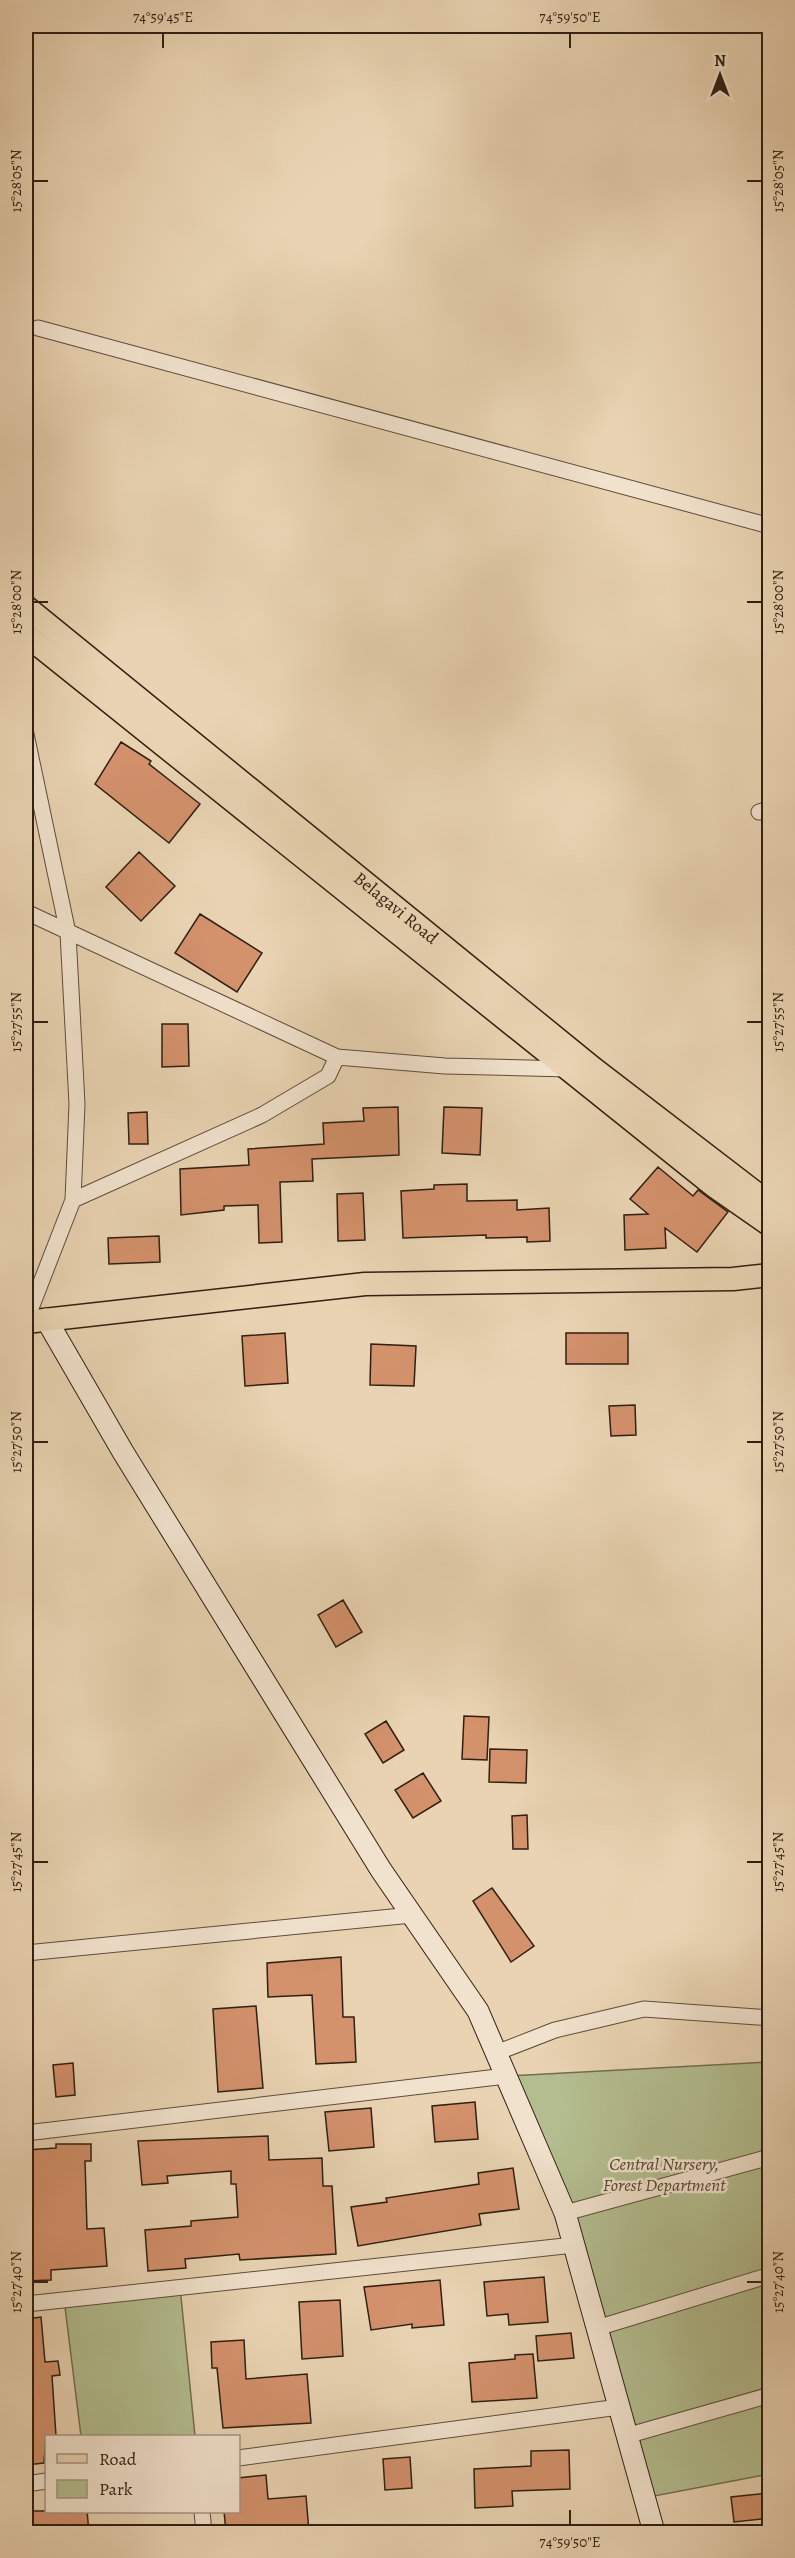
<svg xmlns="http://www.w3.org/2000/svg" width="795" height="2558" font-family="Alegreya,serif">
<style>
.green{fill:#b3bd8f;stroke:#726e50;stroke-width:1.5}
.building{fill:#d3916c;stroke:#301f12;stroke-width:1.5}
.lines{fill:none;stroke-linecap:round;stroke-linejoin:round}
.street-casing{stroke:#5e4c3a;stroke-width:17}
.secondary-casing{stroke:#301f12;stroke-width:23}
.primary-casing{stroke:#301f12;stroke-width:25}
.street{stroke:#f1e2cd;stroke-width:15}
.secondary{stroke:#f1e2cd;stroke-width:21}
.primary{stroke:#e9d3b2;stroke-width:22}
.ticks{fill:none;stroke:#301f12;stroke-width:2}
.labels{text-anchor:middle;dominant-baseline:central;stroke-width:5;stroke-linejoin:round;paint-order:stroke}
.street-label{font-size:18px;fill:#301f12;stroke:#f1e2cd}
.park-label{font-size:18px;font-style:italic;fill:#514631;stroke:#f1e2cd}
.neatline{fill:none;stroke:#301f12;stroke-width:2}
.ticks-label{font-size:15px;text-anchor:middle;fill:#301f12}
</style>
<rect width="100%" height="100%" fill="#e9d3b2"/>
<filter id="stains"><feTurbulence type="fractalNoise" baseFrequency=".00333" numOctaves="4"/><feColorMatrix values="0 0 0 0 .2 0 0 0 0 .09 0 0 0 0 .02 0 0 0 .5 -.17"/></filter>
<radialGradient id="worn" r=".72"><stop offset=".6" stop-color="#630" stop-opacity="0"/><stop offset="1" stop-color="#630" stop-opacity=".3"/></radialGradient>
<path class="green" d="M769,2062V2474L644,2498L565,2213L506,2076Z
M180,2287L195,2436H81L64,2299Z"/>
<path class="building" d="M121,742L151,761L149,764L200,804L169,843L95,784Z
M139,852L175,886L141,921L106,887Z
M200,914L262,953L237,992L175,953Z
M162,1024H188L189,1066L162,1067Z
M398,1107L399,1155L312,1159L313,1181L280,1182L282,1242L259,1243L258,1205L224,1206V1210L181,1215L180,1169L249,1165L248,1149L324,1144L323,1123L364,1121L363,1108Z
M444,1107L482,1108L480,1155L442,1153Z
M147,1112L148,1144H129L128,1113Z
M658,1167L693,1196L698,1190L728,1212L697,1252L665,1228L666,1248L625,1250L624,1215L648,1214L630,1199Z
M467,1184V1201L517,1200V1210L549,1208L550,1241L527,1242V1237L486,1238V1235L403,1238L401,1191L434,1189V1185Z
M363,1193L365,1240L338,1241L337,1194Z
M159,1236L160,1262L109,1264L108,1238Z
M285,1333L288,1383L245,1386L242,1336Z
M566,1333H628V1364H566Z
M371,1344L416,1346L414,1386L370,1385Z
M635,1405L636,1435L611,1436L609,1406Z
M343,1600L362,1632L336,1647L318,1615Z
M464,1716L489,1717L487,1760L462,1759Z
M386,1721L404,1750L383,1763L365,1734Z
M490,1749L527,1750L526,1783L489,1782Z
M423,1773L441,1801L413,1818L395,1790Z
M527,1815L528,1849H513L512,1816Z
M492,1888L534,1946L511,1962L473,1901Z
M341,1957L343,2017H354L356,2062L316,2064L312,1995L268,1997L267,1963Z
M256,2006L263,2088L218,2092L213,2009Z
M73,2063L75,2095L56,2097L53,2065Z
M475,2102L478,2139L435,2142L432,2106Z
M371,2108L374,2147L329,2151L325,2112Z
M268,2136L269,2160L322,2158L323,2186H332L336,2254L240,2260L239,2254L185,2259L186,2268L148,2271L145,2230L191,2226V2221L238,2217L236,2184H231V2171L167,2176L168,2183L142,2185L138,2141Z
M56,2144H91V2161H85L87,2229L104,2228L107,2266L51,2270V2280L26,2281V2150L56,2148Z
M513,2168L519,2209L479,2214L481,2225L358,2246L351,2207L387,2202L386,2198L479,2184L478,2173Z
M544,2277L548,2322L509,2325L508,2314L487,2316L484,2282Z
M440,2280L444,2325L412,2328V2324L371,2330L364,2287Z
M340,2300L343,2356L302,2359L299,2302Z
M41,2317L45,2362L58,2361L60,2375L52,2376L56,2436H46L44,2463L26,2465V2319Z
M571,2333L574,2358L538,2361L536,2336Z
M244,2340L246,2379L307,2374L311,2423L223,2428L217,2368H212L211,2342Z
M533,2354L537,2398L472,2402L469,2363L515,2359V2355Z
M569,2450L570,2489L512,2491L513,2506L475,2508L474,2469L531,2466V2451Z
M410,2457L412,2488L385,2490L383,2459Z
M266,2475L268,2499L306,2496L309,2532H226L224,2511H238V2478Z
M770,2493V2518L734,2522L731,2497Z
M26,2511H87L89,2532H26Z"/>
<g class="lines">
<defs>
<path id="street" d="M38,328L770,526
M26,734L68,933L77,1104L73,1200L26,1321
M759,812L770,809
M26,912L337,1057L445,1066L569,1069
M73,1200L262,1115L328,1076L337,1057
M26,1953L412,1915
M496,2053L555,2030L644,2009L770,2018
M26,2133L506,2076
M565,2213L770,2157
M26,2304L574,2245
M597,2328L770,2275
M626,2436L770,2395
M238,2458L619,2407
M26,2484L46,2481
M202,2512L204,2532"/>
<path id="secondary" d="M46,1319L123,1452L381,1870L478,2011L565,2213L654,2532"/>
<g id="primary">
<path id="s1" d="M26,607L594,1069L770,1204"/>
<path d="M26,635L714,1186L770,1225"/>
<path d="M26,1322L365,1284L733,1279L770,1275"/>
</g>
</defs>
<use href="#street" class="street-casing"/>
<use href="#secondary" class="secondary-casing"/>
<use href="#primary" class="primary-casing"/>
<use href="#street" class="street"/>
<use href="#secondary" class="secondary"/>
<use href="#primary" class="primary"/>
</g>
<path class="ticks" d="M163,33V48M570,33V48M33,181H48M747,181H762M33,602H48M747,602H762M33,1022H48M747,1022H762M33,1442H48M747,1442H762M33,1862H48M747,1862H762M33,2282H48M747,2282H762M570,2510V2525"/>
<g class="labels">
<g class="street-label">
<text stroke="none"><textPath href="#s1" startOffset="477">Belagavi Road</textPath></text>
</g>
<g class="park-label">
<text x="664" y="2164">Central Nursery,<tspan x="664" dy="21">Forest Department</tspan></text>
</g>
</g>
<rect width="795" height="2558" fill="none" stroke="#e9d3b2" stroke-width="66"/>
<rect x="45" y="2435" width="195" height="78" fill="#f1e2cd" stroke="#a49482" stroke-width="1.5"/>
<rect x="57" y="2454" width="30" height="9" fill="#e9d3b2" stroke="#a49482" stroke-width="1.5"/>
<text x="99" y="2465" font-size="18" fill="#301f12">Road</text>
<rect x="57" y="2480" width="30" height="18" fill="#b3bd8f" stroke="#a49482" stroke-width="1.5"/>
<text x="99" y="2495" font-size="18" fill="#301f12">Park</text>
<g transform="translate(720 75)" stroke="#f1e2cd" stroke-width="4.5" paint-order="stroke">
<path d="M0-4.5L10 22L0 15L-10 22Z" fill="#301f12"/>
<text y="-9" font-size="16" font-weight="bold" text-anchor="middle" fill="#301f12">N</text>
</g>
<rect x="33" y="33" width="729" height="2492" class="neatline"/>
<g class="ticks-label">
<text x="163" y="22">74°59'45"E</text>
<text x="570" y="22">74°59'50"E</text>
<text transform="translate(16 181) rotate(-90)" y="5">15°28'05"N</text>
<text transform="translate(778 181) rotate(-90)" y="5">15°28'05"N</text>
<text transform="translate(16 602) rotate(-90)" y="5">15°28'00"N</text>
<text transform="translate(778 602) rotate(-90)" y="5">15°28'00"N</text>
<text transform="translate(16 1022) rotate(-90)" y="5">15°27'55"N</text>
<text transform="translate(778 1022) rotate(-90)" y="5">15°27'55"N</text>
<text transform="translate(16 1442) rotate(-90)" y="5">15°27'50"N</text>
<text transform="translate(778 1442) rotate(-90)" y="5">15°27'50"N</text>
<text transform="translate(16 1862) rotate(-90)" y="5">15°27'45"N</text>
<text transform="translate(778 1862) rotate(-90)" y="5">15°27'45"N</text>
<text transform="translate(16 2282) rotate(-90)" y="5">15°27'40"N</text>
<text transform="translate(778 2282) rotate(-90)" y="5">15°27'40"N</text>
<text x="570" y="2547">74°59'50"E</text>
</g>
<rect width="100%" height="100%" filter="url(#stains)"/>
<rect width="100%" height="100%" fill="url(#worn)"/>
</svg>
